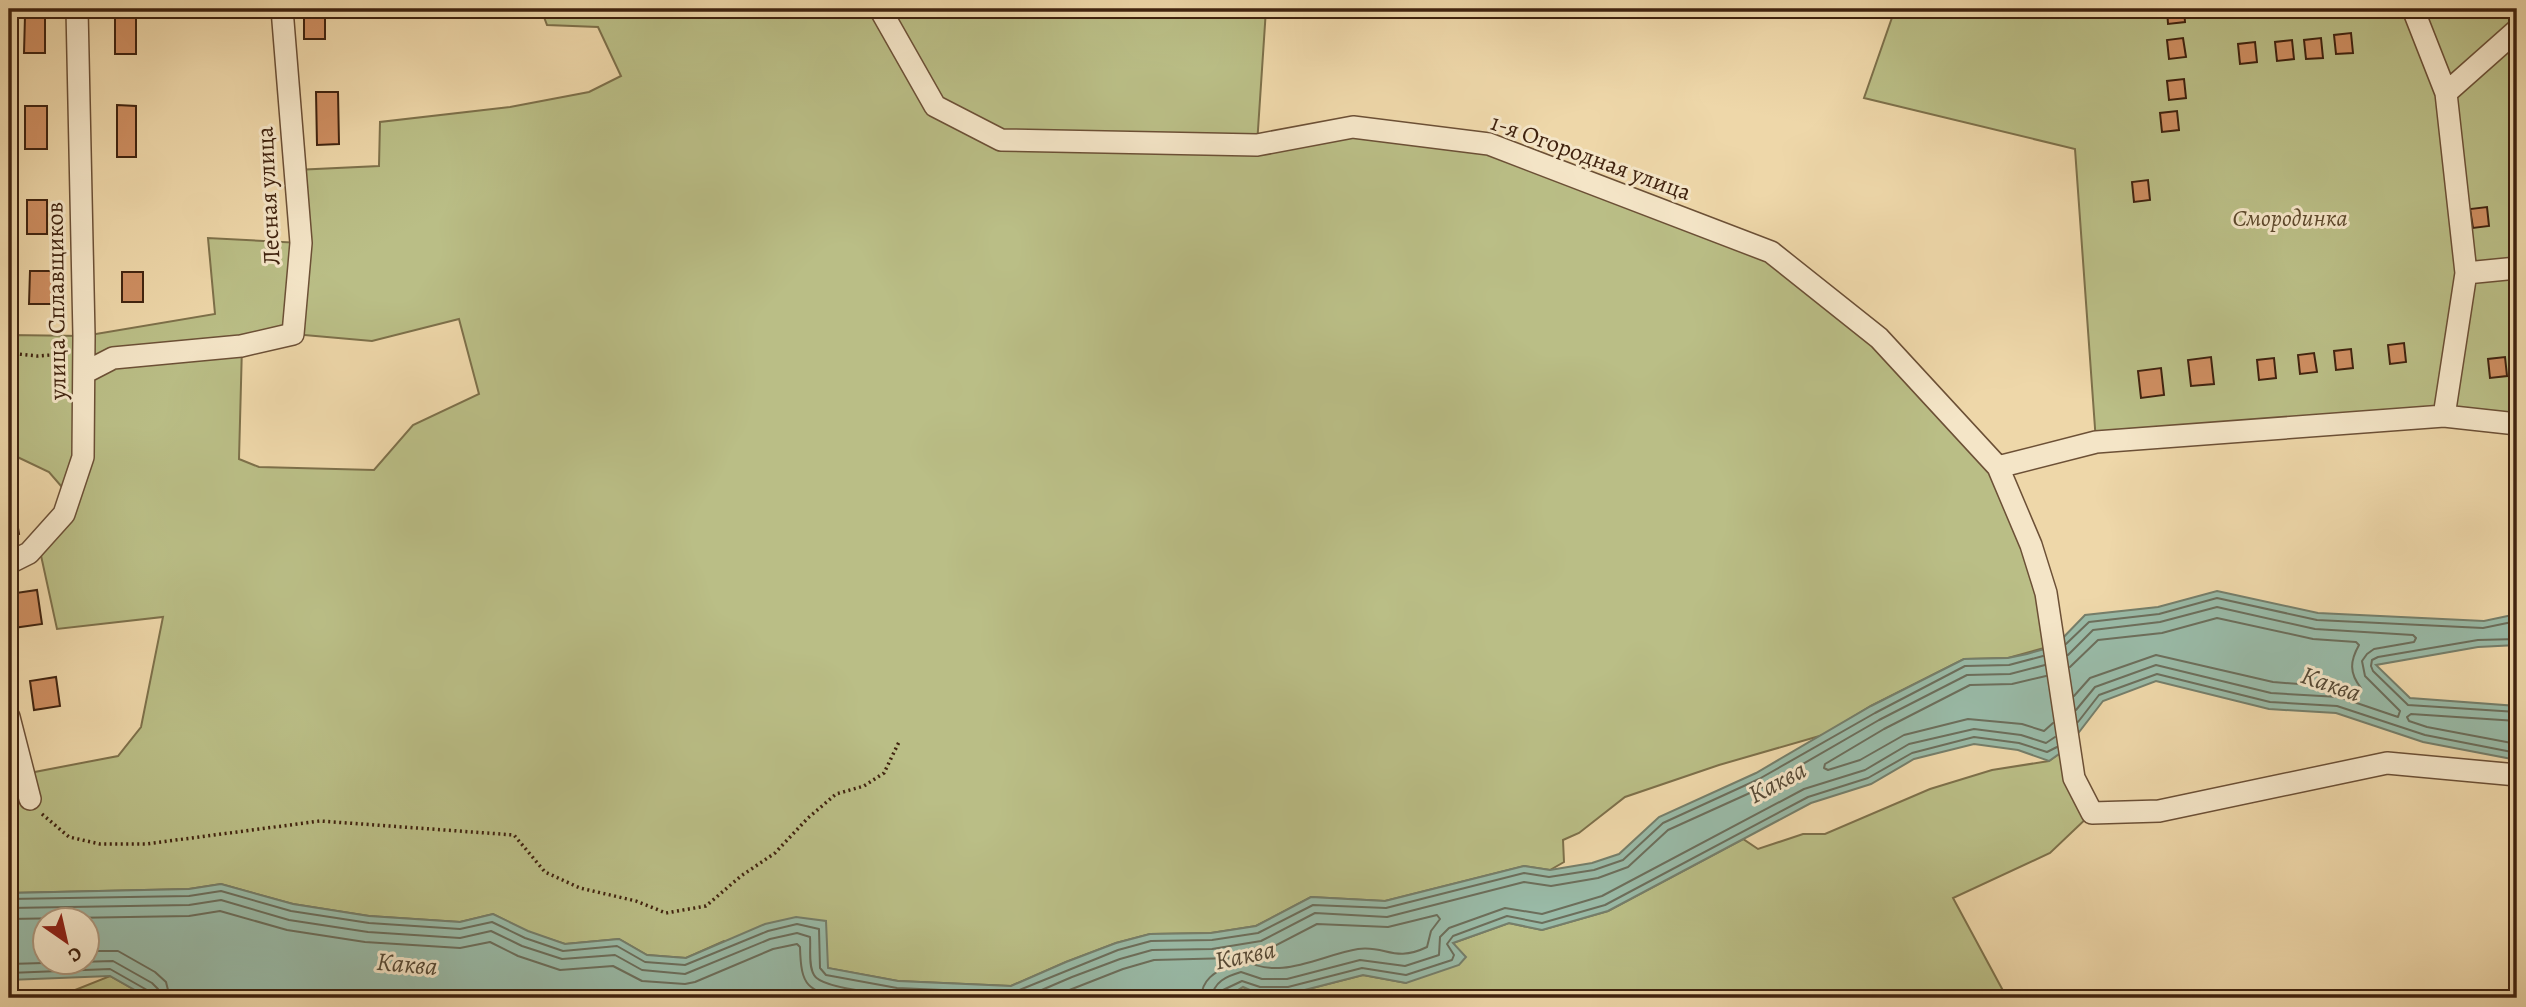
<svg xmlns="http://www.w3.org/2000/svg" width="2526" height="1007" font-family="Alegreya,serif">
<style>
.green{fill:#babe86;stroke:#7d704a;stroke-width:2;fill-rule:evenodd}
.water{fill:#99baa7;stroke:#757e6a;stroke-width:2;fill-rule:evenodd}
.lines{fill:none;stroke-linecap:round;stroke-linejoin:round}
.shore{stroke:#6c6e5b;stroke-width:2}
.building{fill:#ce8e61;stroke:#40230f;stroke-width:2}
.minor-casing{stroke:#6c5036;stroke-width:24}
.path{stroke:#40230f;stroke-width:3.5;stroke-dasharray:2 3.5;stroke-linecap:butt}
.minor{stroke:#f4e5c7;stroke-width:21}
.labels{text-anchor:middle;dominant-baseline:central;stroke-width:6;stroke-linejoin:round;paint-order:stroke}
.street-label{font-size:24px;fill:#40230f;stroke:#f4e5c7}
.park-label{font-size:24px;font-style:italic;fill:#5e4a2d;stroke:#f4e5c7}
.water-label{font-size:26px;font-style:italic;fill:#564935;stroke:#f4e5c7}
</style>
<rect width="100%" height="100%" fill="#eed7a9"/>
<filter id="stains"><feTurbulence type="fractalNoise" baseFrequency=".00286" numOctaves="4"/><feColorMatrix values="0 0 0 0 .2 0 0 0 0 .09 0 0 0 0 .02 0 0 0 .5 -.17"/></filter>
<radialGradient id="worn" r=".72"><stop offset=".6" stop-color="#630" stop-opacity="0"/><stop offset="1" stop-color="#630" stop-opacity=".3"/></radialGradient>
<path class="green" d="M541,9H1266L1257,145L1353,127L1489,144L1771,252L1879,338L1998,467L2055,645L2008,658L1964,659L1871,706L1823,735L1719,765L1625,797L1579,833L1563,840L1564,862L1550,870L1524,866L1385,901L1311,897L1256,926L1211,933L1150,934L1116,943L1066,962L1011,986L898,981L827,968L724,941L686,958L647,955L619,939L565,944L528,932L493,914L460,922L369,916L293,904L221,884L189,889L9,893V763L20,759L24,774L118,756L141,727L163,617L57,629L40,551L68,494L49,472L9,453V335L84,336L215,314L208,238L301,243L295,170L379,166L380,122L510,107L589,92L621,76L598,27L547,25ZM459,319L479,394L413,425L374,470L259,467L239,459L242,346L293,334L372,341Z
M1895,9H2517V424L2444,416L2096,442L2075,149L1864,98Z
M2066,749L2092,813L2050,853L1953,898L2007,998H1225L1243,987L1259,994H1289L1363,975L1406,983L1453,943L1509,923L1542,930L1608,911L1743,839L1758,849L1803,834H1825L1930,789L1992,770L2049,761Z
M110,976L149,998H55Z"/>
<path class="water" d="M2217,591L2318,613L2484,621L2517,614V645L2478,647L2376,665L2410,698L2517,706V760L2423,742L2336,713L2269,709L2156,681L2103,701L2066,749L2049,761L2018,750L1974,744L1914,759L1871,784L1811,803L1608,911L1542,930L1509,923L1453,943L1466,957L1459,965L1406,983L1363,975L1289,994H1259L1243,987L1225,998H149L110,976L9,980V893L189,889L221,884L293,904L369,916L460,922L493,914L528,931L565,944L619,939L647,955L686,958L765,924L796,917L826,921L828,968L898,981L1011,986L1066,962L1116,943L1150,934L1211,933L1256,926L1311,897L1385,901L1524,866L1550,870L1592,863L1619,854L1659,817L1756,773L1871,706L1964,659L2008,658L2027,654L2055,646L2085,615L2158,607ZM46,920H88V962H46Z"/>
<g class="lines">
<path class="shore" d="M2517,639L2478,640L2378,657L2372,660L2371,666L2373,671L2408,705L2517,712
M2066,644L2089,622L2159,614L2217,598L2317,620L2483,628L2517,621
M2068,655L2093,630L2160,622L2217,607L2315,629L2413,635L2416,638L2414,642L2374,649L2367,654L2362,661L2365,676L2400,711L2398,717L2339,697L2271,693L2156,665L2095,687L2076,710
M2070,667L2098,640L2162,633L2217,618L2313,639L2356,642L2359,645C2350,661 2349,673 2361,688L2359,692L2338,687L2273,682L2156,655L2090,678L2074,696
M2046,676L2012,684L1970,685L1884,729L1825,764L1824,768L1828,770L1860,760L1904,735L1968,719L2022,724L2044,731L2053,723
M2517,721L2411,714L2407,717L2409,721L2427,727L2517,744
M2078,722L2099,695L2157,674L2270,702L2337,706L2425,735L2517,753
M9,899L189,896L221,891L291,911L369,923L460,929L492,922L525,938L563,951L617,946L645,962L685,965L768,931L797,924L819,929L820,968L826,975L897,988L1012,993L1118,950L1151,941L1212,940L1258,933L1313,905L1386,908L1524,873L1549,877L1594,870L1623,860L1663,823L1759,779L1875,713L1965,666L2009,665L2043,656
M9,908L189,905L221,900L289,920L368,932L460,938L491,931L522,946L562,959L615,955L642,970L685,974L770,939L797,933L810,937C811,948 808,965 814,975C822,991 913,997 933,998
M1437,915L1440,919L1431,931L1427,947C1394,963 1386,945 1358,949C1321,955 1278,982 1243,959L1245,955L1267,950L1317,924L1388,927Z
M9,919L189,916L220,911L287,930L365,942L460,948L490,942L518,956L560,970L613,966L642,981L685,984L695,982L773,949L797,944L800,947C801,987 807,991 846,998
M88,951H118L155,972L166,982L170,998
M9,964L113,961L152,983L158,989L159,998
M9,973L110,969L147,990L150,998
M1023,998L1072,977L1120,959L1152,950L1212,949L1261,941L1315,913L1387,917L1524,882L1551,886L1598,878L1628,867L1668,830L1763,787L1879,720L1967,675L2010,674L2045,665
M1049,998L1123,969L1154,960L1233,958V963C1216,972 1202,978 1201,998
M1212,998C1213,982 1227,976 1241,972L1262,979H1287L1360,960L1405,966L1439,955L1440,937L1449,928L1505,908L1542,914L1602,896L1804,789L1865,770L1909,744L1974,729L2021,735L2046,743L2055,737
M1221,998L1223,990L1242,981L1260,987H1288L1362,968L1406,975L1452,960L1454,955L1447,944L1453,936L1507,916L1542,923L1605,905L1808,797L1868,778L1912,753L1974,737L2019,743L2047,752L2057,747"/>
</g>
<path class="building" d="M2167,9H2184L2185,22L2168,24Z
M304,15H325V39H304Z
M25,16H45V53H24Z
M115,18H136V54H115Z
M2351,33L2353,53L2336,54L2334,35Z
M2183,38L2186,57L2169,59L2167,40Z
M2321,38L2323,58L2306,59L2304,40Z
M2292,40L2294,59L2277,61L2275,42Z
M2255,42L2257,62L2240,64L2238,44Z
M2184,79L2186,98L2169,100L2167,81Z
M316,92H338L339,144L317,145Z
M117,105L136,106V157H117Z
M25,106H47V149H25Z
M2177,111L2179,130L2162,132L2160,113Z
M2148,180L2150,200L2134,202L2132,182Z
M27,200H47V234H27Z
M2487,207L2489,226L2473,228L2470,209Z
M30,271H53V304H29Z
M122,272H143V302H122Z
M2404,343L2406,362L2390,364L2388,345Z
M2351,349L2353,368L2336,370L2334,351Z
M2314,353L2317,372L2300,374L2298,355Z
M2211,357L2214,384L2191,386L2188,360Z
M2505,357L2507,376L2490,378L2488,359Z
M2274,358L2276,378L2259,380L2257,360Z
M2161,368L2164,395L2141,398L2138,371Z
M13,498L19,534L9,536V499Z
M37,590L42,624L13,628L9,594Z
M56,677L60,706L34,710L30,681Z"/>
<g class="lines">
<defs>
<path id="minor" d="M880,9L935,106L1001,140L1257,145L1353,127L1489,144L1771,252L1879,338L1998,467L2031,545L2046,593L2074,778L2092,813L2159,811L2387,763L2517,775
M2413,9L2446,93L2466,273L2444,416
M2446,93L2517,30
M2466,273L2517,268
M84,373L113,358L241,346L293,334L301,243L282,9
M1998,467L2096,442L2444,416L2517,424
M9,563L29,553L64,514L83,457L84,336L77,9
M9,717L30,799"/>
</defs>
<use href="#minor" class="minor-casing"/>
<path class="path" d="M9,353L37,356L65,354
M42,814L69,837L100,844H146L320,821L514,835L545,872L580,888L636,901L666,913L706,906L741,876L775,853L808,818L836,794L864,786L884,773L899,742"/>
<use href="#minor" class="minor"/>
</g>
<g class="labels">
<g class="street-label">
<text transform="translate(1591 157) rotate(20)">1-я Огородная улица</text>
<text transform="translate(268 196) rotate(-93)">Лесная улица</text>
<text transform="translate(56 301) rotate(-91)">улица Сплавщиков</text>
</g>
<g class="park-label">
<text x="2290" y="218">Смородинка</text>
</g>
<g class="water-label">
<text transform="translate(2331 684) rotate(19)">Каква</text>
<text transform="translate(1777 782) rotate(-28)">Каква</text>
<text transform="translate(1245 955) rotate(-12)">Каква</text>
<text transform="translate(407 964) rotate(5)">Каква</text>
</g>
</g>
<rect width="2526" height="1007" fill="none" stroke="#eed7a9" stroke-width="35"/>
<rect x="10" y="10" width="2505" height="986" fill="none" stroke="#40230f" stroke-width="3.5"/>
<rect x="18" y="18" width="2491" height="972" fill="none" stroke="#40230f" stroke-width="2"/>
<g transform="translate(66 941) rotate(146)"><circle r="33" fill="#f4e5c7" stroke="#ac977d" stroke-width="2"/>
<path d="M0-5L12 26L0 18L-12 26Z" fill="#8f2418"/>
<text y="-10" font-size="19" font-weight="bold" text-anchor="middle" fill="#40230f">С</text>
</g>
<rect width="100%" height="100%" filter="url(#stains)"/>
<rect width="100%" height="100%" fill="url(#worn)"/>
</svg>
